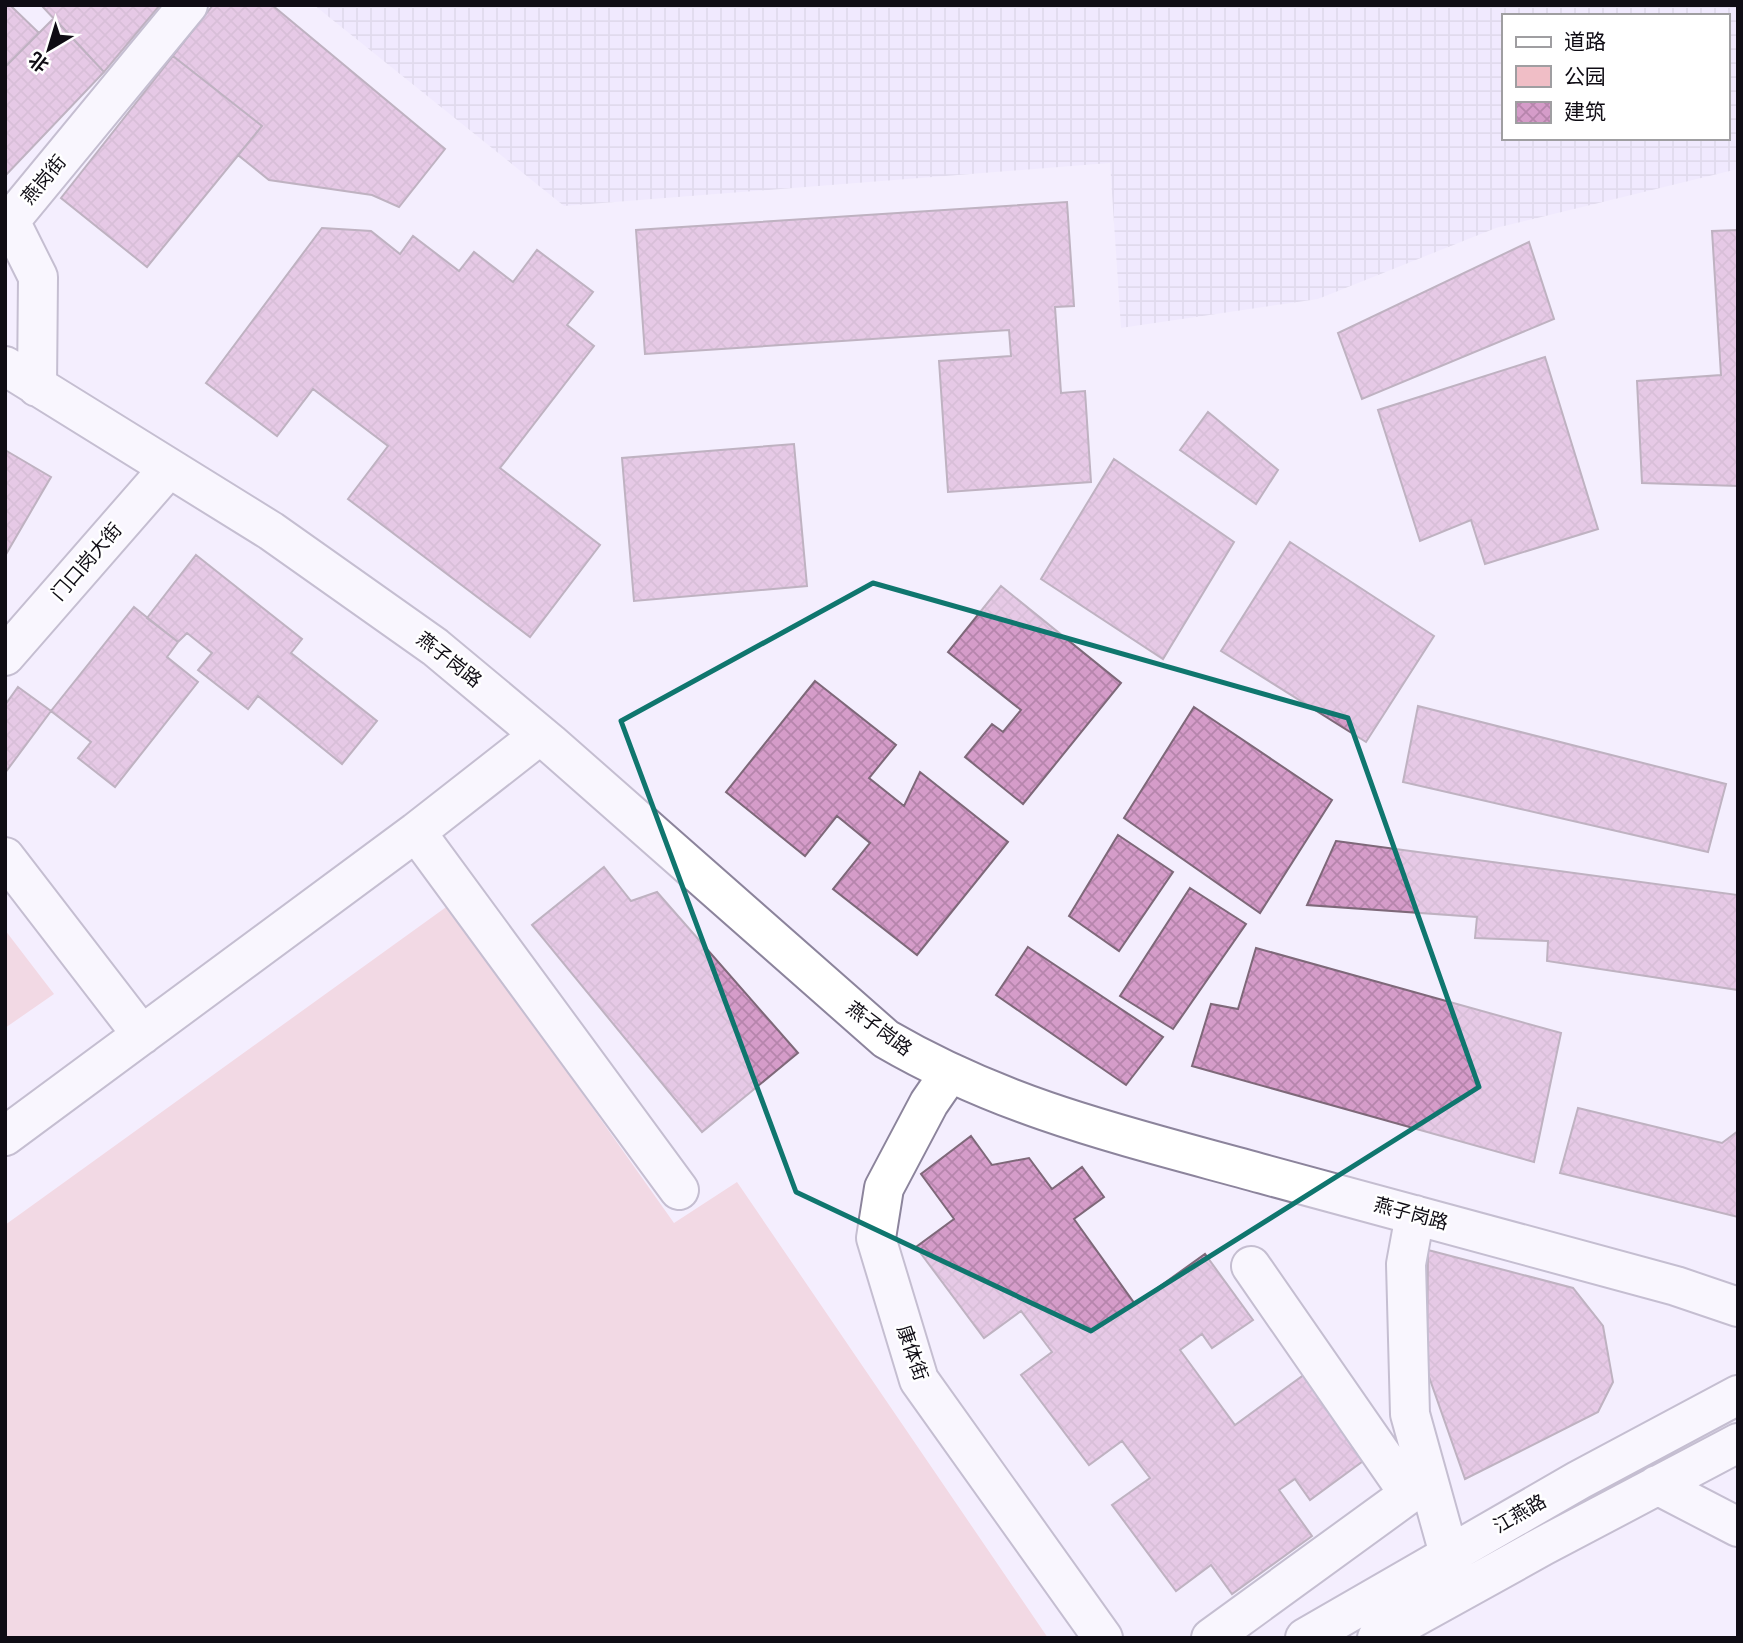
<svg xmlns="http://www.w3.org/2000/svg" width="1743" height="1643" font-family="'Varela Round','Noto Sans SC',sans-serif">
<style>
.industrial{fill:url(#industrial-grid);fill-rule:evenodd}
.green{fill:#f0bec6}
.building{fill:url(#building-cross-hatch);stroke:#7e6879;stroke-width:2}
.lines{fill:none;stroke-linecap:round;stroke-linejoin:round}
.minor-casing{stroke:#8c849c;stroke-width:42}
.major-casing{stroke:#8c849c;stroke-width:42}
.minor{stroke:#fff;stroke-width:38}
.major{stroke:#fff;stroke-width:38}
.marked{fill:none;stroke:#0f766e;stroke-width:5;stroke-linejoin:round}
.labels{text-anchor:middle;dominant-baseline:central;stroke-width:5;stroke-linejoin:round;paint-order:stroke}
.street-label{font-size:19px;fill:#0f0c14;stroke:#fff}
</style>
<defs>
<pattern id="industrial-grid" width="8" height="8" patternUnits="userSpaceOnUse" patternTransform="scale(1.75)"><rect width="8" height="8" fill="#ece3fe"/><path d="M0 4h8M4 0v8" fill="none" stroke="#c9c2d9"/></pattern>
<pattern id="building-cross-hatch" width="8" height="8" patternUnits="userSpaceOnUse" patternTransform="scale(1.75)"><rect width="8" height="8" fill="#d59cc9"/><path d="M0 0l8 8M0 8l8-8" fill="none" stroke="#b685ac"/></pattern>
</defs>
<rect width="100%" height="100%" fill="#f4eefe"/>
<path class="industrial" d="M314,5H1738V169L1496,228L1318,299L1121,328L1110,163L564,206ZM1503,16H1727V138H1503Z"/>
<path class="green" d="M449,905L674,1223L737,1182L1048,1638H5V1225Z
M5,930L54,994L5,1028Z"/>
<path class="building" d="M5,5H10L39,33L5,67Z
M41,5H160L104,72Z
M213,5H272L445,149L399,207L372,195L269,180L238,155L262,126L173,56Z
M54,18L104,72L5,176V67Z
M173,56L262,126L147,267L61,198Z
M1067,202L1074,306L1055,307L1061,393L1085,391L1091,482L948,492L939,361L1011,356L1009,330L645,354L636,230Z
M322,228L371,231L400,254L413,236L459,271L474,252L513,282L537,250L593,292L567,325L594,346L500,468L600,545L530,637L348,499L388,446L313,389L277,436L206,383Z
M1738,230V486L1642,483L1637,381L1721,375L1712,231Z
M1529,242L1554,319L1362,399L1338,333Z
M1545,357L1598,529L1485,564L1471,520L1420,541L1378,410Z
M1208,412L1278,470L1256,504L1180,450Z
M794,444L807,586L634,601L622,458Z
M5,450L51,477L5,556Z
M1114,459L1234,542L1163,659L1041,579Z
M1290,542L1434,636L1366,742L1221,651Z
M196,555L302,639L291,653L377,721L342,764L258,696L248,709L198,670L212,653L187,633L178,642L147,618Z
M1001,586L1121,683L1023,804L965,757L992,724L1003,732L1021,710L948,652Z
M134,607L178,642L167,657L198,682L115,787L78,758L91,742L51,711Z
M815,681L896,745L869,778L904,806L920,772L1008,842L917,955L833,889L870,843L837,816L805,856L726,792Z
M18,687L51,711L5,773V705Z
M1418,706L1726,784L1708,852L1403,782Z
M1194,707L1332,800L1260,913L1124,818Z
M1118,835L1173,872L1119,951L1069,916Z
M1336,841L1738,895V990L1547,961L1548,941L1475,938L1477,917L1307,905Z
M604,867L631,901L657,892L798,1053L702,1132L532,925Z
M1190,888L1246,924L1173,1029L1120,996Z
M1028,947L1163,1037L1126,1085L996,995Z
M1256,948L1561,1033L1534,1162L1192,1066L1211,1004L1238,1009Z
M1578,1108L1722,1143L1738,1131V1217L1560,1173Z
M971,1136L992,1165L1029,1158L1052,1189L1082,1167L1104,1197L1074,1219L1135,1304L1205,1254L1253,1320L1212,1348L1202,1334L1180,1350L1235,1425L1312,1369L1374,1453L1310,1500L1295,1479L1279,1490L1312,1536L1232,1594L1211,1565L1176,1591L1112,1505L1150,1478L1122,1441L1089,1465L1021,1375L1052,1352L1021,1311L984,1338L916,1247L954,1219L921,1174Z
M1428,1250L1573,1288L1603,1326L1613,1382L1598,1412L1465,1479L1427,1371Z"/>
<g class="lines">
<defs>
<path id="minor" d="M5,366L271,531L435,647L550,743L886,1039C1008,1110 1129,1137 1263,1174C1401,1212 1539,1249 1676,1286L1738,1307
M37,387L38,277L10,221L188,5
M5,656L169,468
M416,832L679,1190
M5,857L142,1035
M949,1074L929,1103L884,1188L876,1238L919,1380L1103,1638
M5,1136L416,832L540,735
M1415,1215L1406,1264L1410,1414L1449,1554
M1211,1638L1409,1494L1251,1266"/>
<path id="major" d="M1657,1485L1738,1527
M1305,1638L1579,1480L1738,1395
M1377,1638L1543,1546L1738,1443"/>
</defs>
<use href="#minor" class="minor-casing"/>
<use href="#major" class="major-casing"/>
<use href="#minor" class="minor"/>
<use href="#major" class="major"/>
</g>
<path d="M0 0H1743V1643H0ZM873,583L1348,718L1479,1087L1091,1331L796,1192L621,721Z" fill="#f4eefe" fill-opacity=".55" fill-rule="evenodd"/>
<path class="marked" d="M873,583L1348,718L1479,1087L1091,1331L796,1192L621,721Z"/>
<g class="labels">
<g class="street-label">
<text transform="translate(44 180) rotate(-50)">燕岗街</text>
<text transform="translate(87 562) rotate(-49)">门口岗大街</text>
<text transform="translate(449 660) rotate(38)">燕子岗路</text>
<text transform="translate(879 1029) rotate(37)">燕子岗路</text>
<text transform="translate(1411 1214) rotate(15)">燕子岗路</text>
<text transform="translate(912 1353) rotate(71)">康体街</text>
<text transform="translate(1520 1514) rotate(-30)">江燕路</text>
</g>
</g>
<rect width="1743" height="1643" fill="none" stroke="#0f0c14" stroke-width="14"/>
<rect x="1502" y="14" width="228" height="126" fill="#ffffff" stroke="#9f9ea1" stroke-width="2"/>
<rect x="1516" y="37" width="35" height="10" fill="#ffffff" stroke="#9f9ea1" stroke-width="2"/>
<text x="1564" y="49" font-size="21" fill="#0f0c14">道路</text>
<rect x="1516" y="66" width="35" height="21" fill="#f0bec6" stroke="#9f9ea1" stroke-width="2"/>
<text x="1564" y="84" font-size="21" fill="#0f0c14">公园</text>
<rect x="1516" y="102" width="35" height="21" fill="url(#building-cross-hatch)" stroke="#9f9ea1" stroke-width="2"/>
<text x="1564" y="119" font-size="21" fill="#0f0c14">建筑</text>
<g transform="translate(49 49) rotate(218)" stroke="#ffffff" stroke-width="5" paint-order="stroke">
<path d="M0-5L12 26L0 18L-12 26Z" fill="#0f0c14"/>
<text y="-10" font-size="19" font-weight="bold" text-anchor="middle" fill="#0f0c14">北</text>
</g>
</svg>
